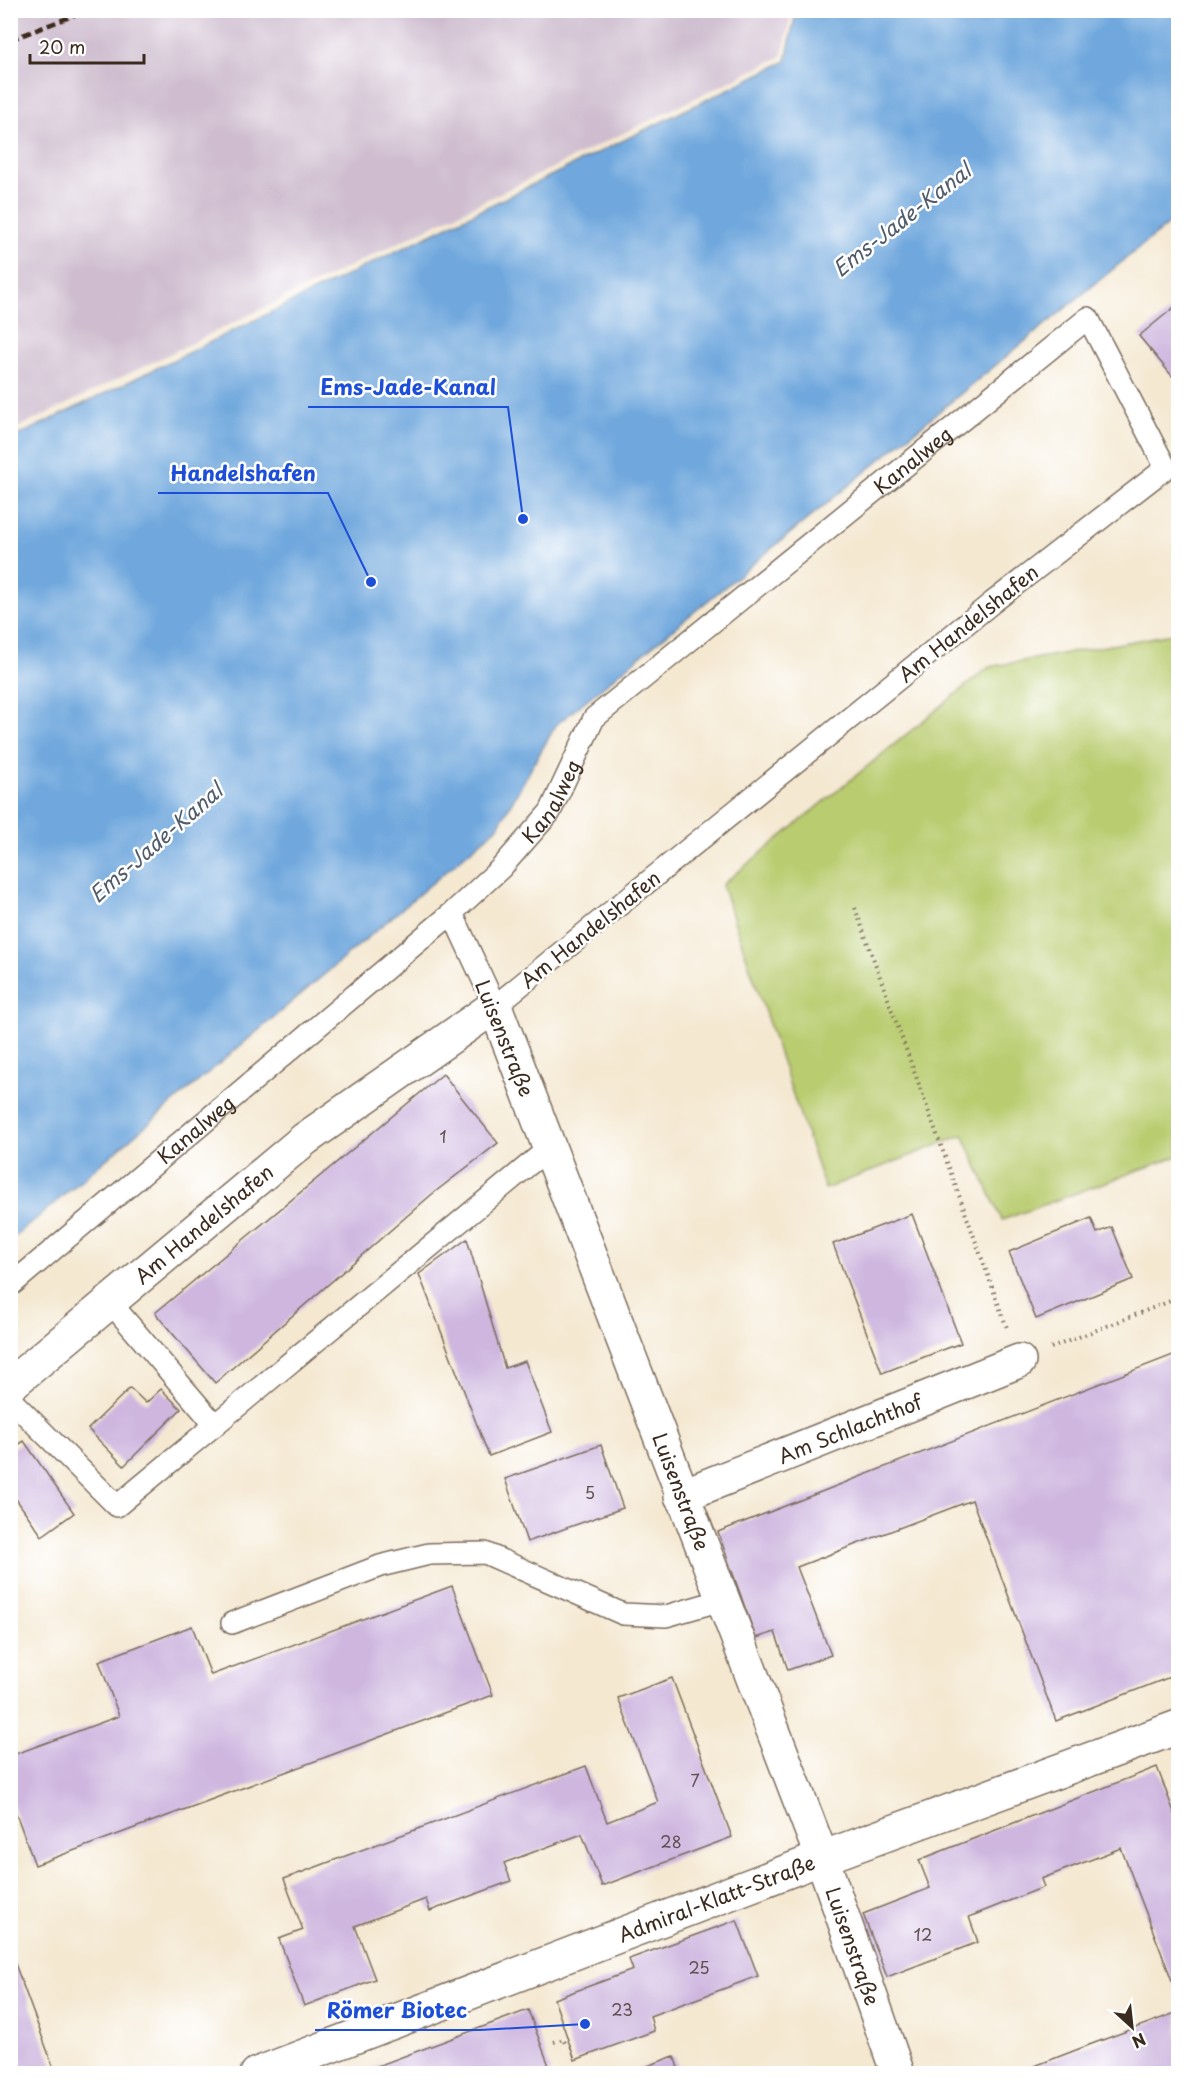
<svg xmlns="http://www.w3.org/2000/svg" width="1189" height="2084" font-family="'Playpen Sans',sans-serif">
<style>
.industrial{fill:#cfbdcf}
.green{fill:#b9cc6f;stroke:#7a7b46;stroke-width:1.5}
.water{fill:#6fa7dd;stroke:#55687e;stroke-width:1.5}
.building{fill:#ceb6df}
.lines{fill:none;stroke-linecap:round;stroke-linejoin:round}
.service-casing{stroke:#7c6c5d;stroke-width:24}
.minor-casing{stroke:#7c6c5d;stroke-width:36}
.path{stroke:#7c6c5d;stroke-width:4;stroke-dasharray:1.5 4.5;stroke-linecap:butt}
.service{stroke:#fff;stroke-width:21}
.minor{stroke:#fff;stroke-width:33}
.rail{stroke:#3b2a1e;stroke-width:4.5;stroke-dasharray:9 4.5;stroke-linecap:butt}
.labels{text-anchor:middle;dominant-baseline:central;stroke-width:5;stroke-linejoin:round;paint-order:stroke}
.number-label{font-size:16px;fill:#604d4e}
.street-label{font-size:20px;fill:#3b2a1e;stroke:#fff}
.water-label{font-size:21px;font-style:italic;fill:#505c6a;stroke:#fff}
.leader{fill:none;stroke:#1d4ed8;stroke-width:2}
.callout-dot{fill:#1d4ed8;stroke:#fff;stroke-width:2}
.callout-label{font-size:21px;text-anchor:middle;font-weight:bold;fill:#1d4ed8;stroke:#fff;stroke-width:5;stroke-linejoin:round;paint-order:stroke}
</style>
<rect width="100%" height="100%" fill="#fff"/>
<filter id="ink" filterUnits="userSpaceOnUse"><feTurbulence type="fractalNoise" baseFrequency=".0167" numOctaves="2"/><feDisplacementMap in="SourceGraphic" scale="12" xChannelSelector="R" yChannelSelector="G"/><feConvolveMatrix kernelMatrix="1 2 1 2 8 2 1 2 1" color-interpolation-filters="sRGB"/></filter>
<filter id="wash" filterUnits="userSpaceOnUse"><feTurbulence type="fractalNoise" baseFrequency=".008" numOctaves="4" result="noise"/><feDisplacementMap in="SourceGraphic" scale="24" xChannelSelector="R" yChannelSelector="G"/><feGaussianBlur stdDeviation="1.35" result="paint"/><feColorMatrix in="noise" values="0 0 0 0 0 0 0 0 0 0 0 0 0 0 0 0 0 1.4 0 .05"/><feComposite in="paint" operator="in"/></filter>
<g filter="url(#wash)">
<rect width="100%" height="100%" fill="#f4e8d1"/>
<path class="industrial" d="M11,10H792V11L782,56L11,431Z"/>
<path class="green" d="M1178,633V1156L1002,1220L963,1135L825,1189L722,885L989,667Z"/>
<path class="water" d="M796,11H1178V216L556,725L497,828L11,1240V439L786,61Z"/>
<g id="blocks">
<path class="building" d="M1178,304V371L1172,376L1139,336Z
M443,1074L498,1143L431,1195L215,1383L155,1313Z
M912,1214L961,1343L882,1373L833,1244Z
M1091,1218L1097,1233L1112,1227L1133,1279L1036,1319L1009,1252Z
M467,1239L505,1368L525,1361L552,1432L489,1456L419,1274Z
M1178,1353V1674L1056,1721L972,1500L797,1567L831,1655L788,1670L775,1632L756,1638L718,1532Z
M130,1388L146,1403L161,1389L181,1409L124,1466L88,1429Z
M24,1441L74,1513L42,1536L14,1496L10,1498V1450Z
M601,1445L623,1508L527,1542L505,1479Z
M452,1586L493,1695L35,1865L10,1797V1756L119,1716L99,1661L192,1626L211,1675Z
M672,1678L732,1837L602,1886L582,1834L504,1863L511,1881L430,1911L426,1899L355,1926L375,1979L304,2006L279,1939L303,1930L284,1879L586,1766L607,1822L658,1802L618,1698Z
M1157,1767L1178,1823V1996L1121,1848L1041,1879L1044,1887L969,1917L978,1942L887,1977L863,1914L930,1888L919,1860Z
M737,1920L758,1976L650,2016L654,2031L575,2060L554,1999L633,1970L629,1959Z
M10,1953H11L56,2074H10Z
M528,2010L551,2071L546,2074H356Z
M1178,2012V2074H1014L1089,2045Z
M674,2056L680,2074H629V2073Z"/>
</g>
</g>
<g filter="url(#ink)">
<use href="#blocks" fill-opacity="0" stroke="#7c6c5d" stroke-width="1.5"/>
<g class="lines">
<defs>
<g id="service">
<path id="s1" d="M10,1286L452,913L501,868L550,812L594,718L1088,318L1166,468L993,602L495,1006L452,913"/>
<path d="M110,1302L215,1425"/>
<path d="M10,1399L117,1506L549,1148"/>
<path d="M232,1623L380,1566L429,1554L485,1553L623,1614L666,1616L722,1600"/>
</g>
<g id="minor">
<path id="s2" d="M10,1385L305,1139L495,1006L822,1858L898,2074"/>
<path id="s3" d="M681,1496L1019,1361"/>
<path id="s4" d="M257,2074L822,1858L1178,1727"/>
</g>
</defs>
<use href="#service" class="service-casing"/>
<use href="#minor" class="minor-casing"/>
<path class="path" d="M855,908L1007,1328
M1051,1348L1178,1298
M554,2042L563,2039L565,2043L569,2042"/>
<use href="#service" class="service"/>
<use href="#minor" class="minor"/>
<path class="rail" d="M10,40L88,10"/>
</g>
</g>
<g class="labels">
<g class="number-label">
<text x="443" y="1136">1</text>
<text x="590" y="1492">5</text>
<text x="695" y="1780">7</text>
<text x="671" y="1841">28</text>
<text x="923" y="1934">12</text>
<text x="699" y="1967">25</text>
<text x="622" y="2009">23</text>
</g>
<g class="street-label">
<text stroke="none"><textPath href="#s1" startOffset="1233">Kanalweg</textPath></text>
<text transform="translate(968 623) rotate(-39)">Am Handelshafen</text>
<text stroke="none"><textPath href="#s1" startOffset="729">Kanalweg</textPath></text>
<text transform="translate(590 929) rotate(-39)">Am Handelshafen</text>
<text transform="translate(505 1038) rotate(68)">Luisenstraße</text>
<text stroke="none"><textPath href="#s1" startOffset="243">Kanalweg</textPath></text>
<text stroke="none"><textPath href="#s2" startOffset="252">Am Handelshafen</textPath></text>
<text stroke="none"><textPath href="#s3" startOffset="182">Am Schlachthof</textPath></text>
<text stroke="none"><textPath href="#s2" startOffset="1136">Luisenstraße</textPath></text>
<text stroke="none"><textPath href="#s4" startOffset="492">Admiral-Klatt-Straße</textPath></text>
<text stroke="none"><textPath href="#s2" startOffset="1622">Luisenstraße</textPath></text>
</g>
<g class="water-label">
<text transform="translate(901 219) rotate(-38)">Ems-Jade-Kanal</text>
<text transform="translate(155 842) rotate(-41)">Ems-Jade-Kanal</text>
</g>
</g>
<path class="leader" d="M523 519L508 407H308M371 582L328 493H158M585 2024L480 2030H315"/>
<g class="callout-dot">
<circle cx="523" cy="519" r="6"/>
<circle cx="371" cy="582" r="6"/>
<circle cx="585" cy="2024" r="6"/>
</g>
<g class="callout-label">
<text x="408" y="395">Ems-Jade-Kanal</text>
<text x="243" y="481">Handelshafen</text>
<text x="397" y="2018">Römer Biotec</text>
</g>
<rect width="1189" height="2084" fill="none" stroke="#fff" stroke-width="36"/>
<g transform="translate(1132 2027) rotate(153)" stroke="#ffffff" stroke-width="4.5" paint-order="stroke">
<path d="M0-4.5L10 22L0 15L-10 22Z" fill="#3b2a1e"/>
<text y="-9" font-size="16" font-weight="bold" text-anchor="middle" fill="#3b2a1e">N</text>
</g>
<path d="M30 54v9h114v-9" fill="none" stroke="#3b2a1e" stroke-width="3"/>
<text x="39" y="54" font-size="18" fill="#3b2a1e" stroke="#ffffff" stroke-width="4.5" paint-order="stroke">20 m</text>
</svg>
